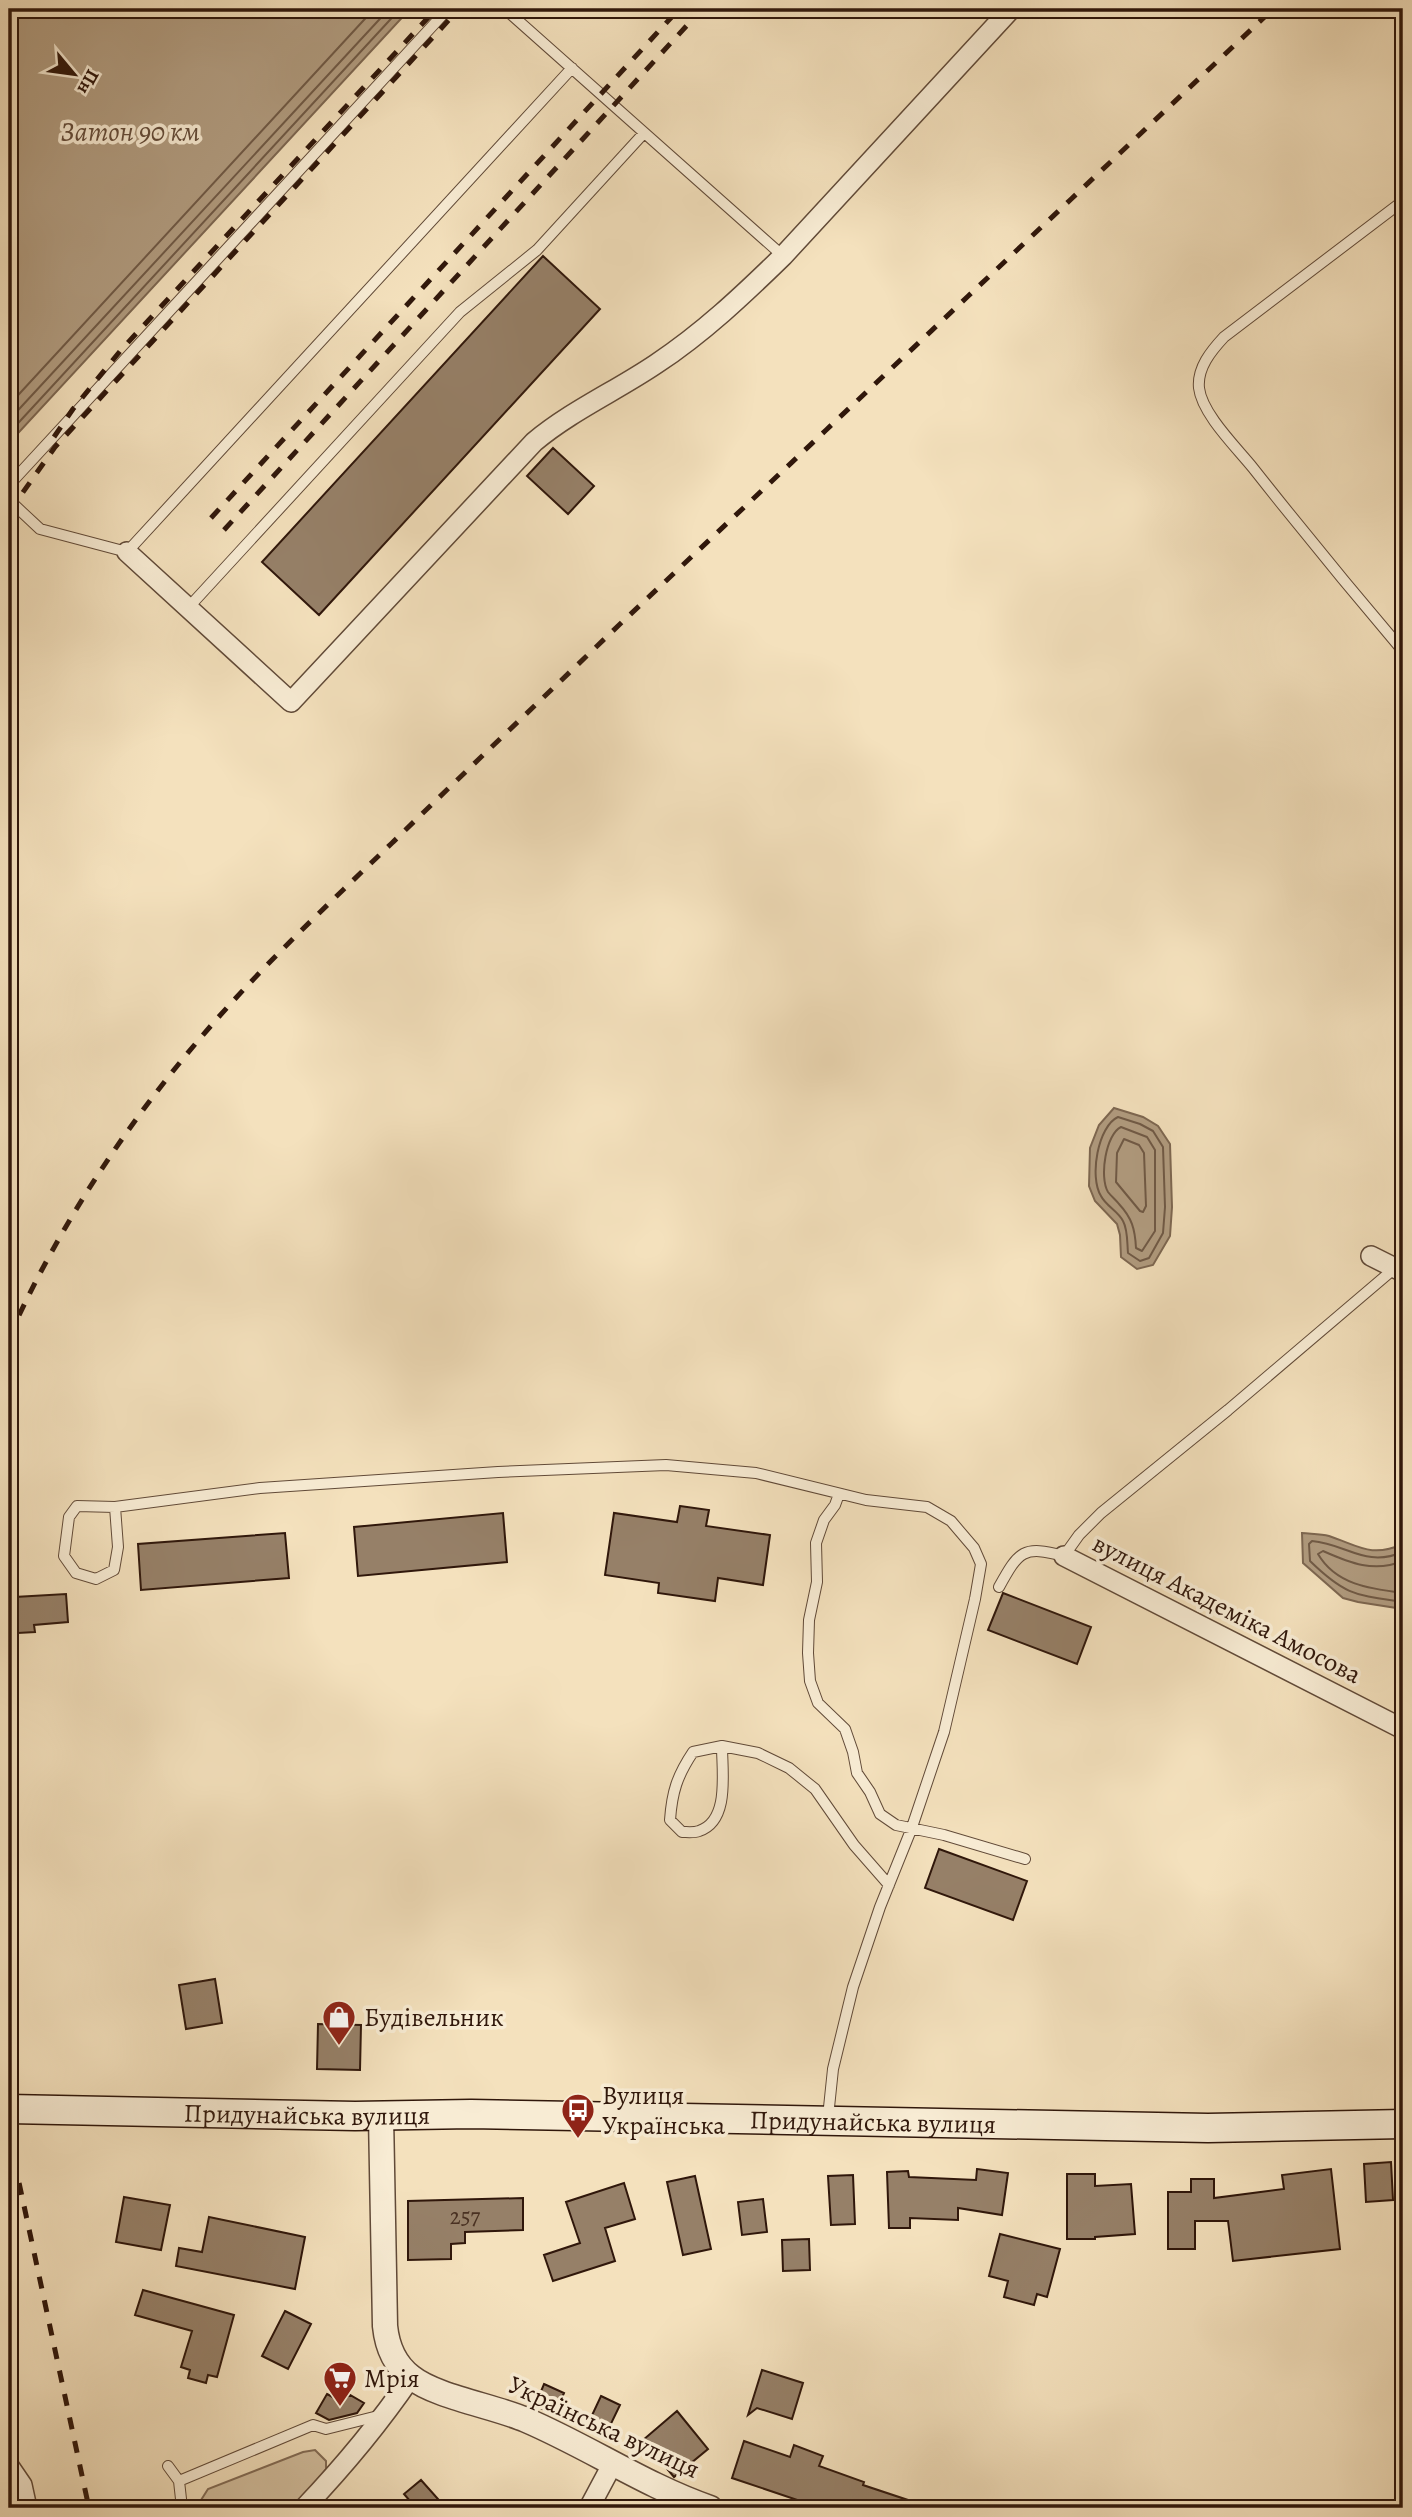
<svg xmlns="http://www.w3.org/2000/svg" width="1412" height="2517" font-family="Alegreya,serif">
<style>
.green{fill:#d3bf9f;stroke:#826b55;stroke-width:2}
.water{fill:#b19c80;stroke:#7d6751;stroke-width:2}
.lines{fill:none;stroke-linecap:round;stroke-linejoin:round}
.shore{stroke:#705a46;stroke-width:2}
.building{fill:#968068;stroke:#30170b;stroke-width:2}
.service-casing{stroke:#614a38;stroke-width:12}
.minor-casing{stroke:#614a38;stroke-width:22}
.tertiary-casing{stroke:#614a38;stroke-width:27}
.secondary-casing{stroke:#30170b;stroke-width:31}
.service{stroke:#f8ecd4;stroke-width:10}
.minor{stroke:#f8ecd4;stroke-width:19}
.tertiary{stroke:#f8ecd4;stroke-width:24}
.secondary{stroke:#f8ecd4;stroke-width:28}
.rail{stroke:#30170b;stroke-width:5;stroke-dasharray:12 12;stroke-linecap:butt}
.labels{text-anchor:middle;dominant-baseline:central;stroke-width:7;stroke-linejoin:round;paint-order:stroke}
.number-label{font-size:23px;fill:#4a3122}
.street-label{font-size:26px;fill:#30170b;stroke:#f8ecd4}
.poi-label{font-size:26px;fill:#30170b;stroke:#f8ecd4;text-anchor:start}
.water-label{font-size:28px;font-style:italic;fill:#644c3a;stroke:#f8ecd4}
</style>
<rect width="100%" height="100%" fill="#f4e1bd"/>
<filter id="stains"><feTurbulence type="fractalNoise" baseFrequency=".00286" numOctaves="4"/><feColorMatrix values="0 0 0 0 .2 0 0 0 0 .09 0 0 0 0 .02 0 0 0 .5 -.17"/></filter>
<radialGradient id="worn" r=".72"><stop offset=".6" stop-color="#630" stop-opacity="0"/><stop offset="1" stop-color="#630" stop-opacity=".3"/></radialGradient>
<path class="green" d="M315,2450L326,2461V2469L295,2508H196L208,2489L303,2452Z"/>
<path class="water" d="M9,9H410L9,443Z
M1114,1108L1143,1117L1158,1126L1170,1144L1172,1207L1170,1236L1153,1265L1137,1269L1121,1257L1120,1235L1117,1224L1095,1201L1089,1186L1090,1148L1099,1125Z
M1302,1533C1311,1534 1321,1534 1329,1536C1359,1546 1371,1558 1403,1544V1609L1358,1602L1343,1598L1303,1563Z"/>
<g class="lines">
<path class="shore" d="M9,405L374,9
M9,420L389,9
M9,433L400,9
M1118,1117L1140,1124L1153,1131L1163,1147L1165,1207L1163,1233L1149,1258L1140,1261L1128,1253C1127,1243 1128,1230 1123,1221C1118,1211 1106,1206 1101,1196C1089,1177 1098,1126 1118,1117Z
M1121,1127L1147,1137L1155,1150V1231L1142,1251L1136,1248C1135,1229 1132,1218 1119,1204C1116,1200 1111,1196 1108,1192C1099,1177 1106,1134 1121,1127Z
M1124,1139L1139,1145L1144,1153L1146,1206L1143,1212L1140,1211L1116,1182L1117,1153Z
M1403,1552C1365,1568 1347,1544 1312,1541L1309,1544L1310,1561C1346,1596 1356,1595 1403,1602
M1403,1561C1374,1573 1350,1563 1323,1551L1318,1554C1336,1585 1371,1589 1403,1593"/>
</g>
<path class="building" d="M543,256L600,309L319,615L262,562Z
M553,448L594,486L568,514L527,476Z
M680,1506L709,1510L706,1526L770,1535L763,1585L718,1578L715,1601L658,1593L659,1583L605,1575L614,1513L677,1522Z
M503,1513L507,1562L358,1576L354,1527Z
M285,1533L289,1578L141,1590L138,1544Z
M1003,1593L1091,1627L1077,1664L988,1630Z
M66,1594L68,1622L34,1625L35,1632L18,1633L15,1597Z
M939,1849L1027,1881L1013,1920L925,1888Z
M215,1979L222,2023L186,2029L179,1985Z
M318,2024L361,2025L360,2070L317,2069Z
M1391,2162L1393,2200L1366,2202L1364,2164Z
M977,2169L1008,2173L1002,2215L958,2208V2220L910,2218V2228H889L887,2172L908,2171L909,2177L976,2180Z
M1331,2169L1340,2249L1233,2261L1228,2221H1195V2249H1168V2192H1191V2179H1214V2198L1284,2189L1282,2175Z
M1067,2174H1095V2186L1131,2184L1135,2234L1095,2237V2239H1067Z
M853,2175L855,2224L831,2225L828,2176Z
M695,2176L711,2249L683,2255L667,2182Z
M624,2183L635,2219L605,2228L615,2261L553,2281L544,2255L580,2243L566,2202Z
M124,2197L170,2205L161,2250L116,2242Z
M523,2198V2230L465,2232V2243L451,2244V2259L408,2260V2201Z
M763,2199L767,2232L742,2235L738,2202Z
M209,2217L305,2237L295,2289L176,2266L179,2248L202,2252Z
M1000,2234L1060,2249L1047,2297L1037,2294L1034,2305L1004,2297L1008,2281L989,2276Z
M809,2239L810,2270L783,2271L782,2240Z
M143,2290L234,2315L217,2377L208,2375L206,2383L188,2378L190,2370L181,2367L192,2331L135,2315Z
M285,2311L311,2324L288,2369L262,2356Z
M762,2370L803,2383L792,2419L757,2408L748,2415Z
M544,2384L564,2393L555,2414L535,2406Z
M327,2394L340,2401L350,2395L364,2403L357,2413L329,2420L316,2413Z
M601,2396L620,2405L606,2434L587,2426Z
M677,2411L708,2449L674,2477L643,2440Z
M744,2441L790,2457L794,2445L823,2456L819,2466L864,2482L863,2485L923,2505L922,2508H821L732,2478Z
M421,2480L446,2508H416L404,2494Z"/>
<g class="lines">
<defs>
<path id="service" d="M505,9L783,256
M1403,201L1224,337C1211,351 1197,368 1199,388C1202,414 1237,448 1253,468C1302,530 1352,591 1403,651
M9,485L448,9
M9,500L40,529L127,552L572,68
M188,608L460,312L537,250L644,133
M839,1494L835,1505L824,1520L816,1543L817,1582L809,1620L808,1653L810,1681L818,1703L845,1729L853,1752L857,1773L870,1792L880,1814L896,1825L944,1835L1025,1859
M115,1507L118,1547L114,1570L96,1579L76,1573L64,1556L69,1517L77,1506L115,1507L260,1488L498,1472L666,1465L756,1473L866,1500L927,1507L951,1521L974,1548L981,1564L975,1599L944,1732L911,1830L880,1907L853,1987L833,2069L828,2117
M999,1587C1019,1551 1023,1545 1064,1556L1079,1535L1101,1513L1228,1410L1395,1268
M722,1746C722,1772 730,1821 699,1831C694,1833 687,1832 682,1832L670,1820C672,1792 677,1776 693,1752L722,1746L758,1753L789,1768L815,1789L854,1845L889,1885
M168,2466L179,2481L182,2508
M179,2481L313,2425L326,2429L382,2415"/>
<path id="minor" d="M127,552L291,702L534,442C571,411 616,391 656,364C703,333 743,295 783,256L1011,9
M1371,1256L1403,1272
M1064,1556L1403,1729
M9,2466L22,2485L27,2508
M304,2508C343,2467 379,2424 411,2377
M589,2508L613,2463"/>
<path id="tertiary" d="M381,2116L385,2326C387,2346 394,2364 411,2377C436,2397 494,2406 526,2420C589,2447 646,2486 710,2508"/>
<g id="secondary">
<path id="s1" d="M9,2109L355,2116L471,2114L1208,2128L1403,2124"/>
</g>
</defs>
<use href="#service" class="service-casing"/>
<use href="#minor" class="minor-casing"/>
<use href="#tertiary" class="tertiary-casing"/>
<use href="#secondary" class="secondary-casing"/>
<use href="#service" class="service"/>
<use href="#minor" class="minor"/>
<use href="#tertiary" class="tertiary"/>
<use href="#secondary" class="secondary"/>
<path class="rail" d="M54,437L73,409L121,350L436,9
M9,512L55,447L459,9
M211,518L679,9
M224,530L702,9
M9,1337C67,1208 149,1090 247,986C293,937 343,890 392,843C467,770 543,698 619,625C837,420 1055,214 1273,9
M9,2136L89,2508"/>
</g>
<defs>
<symbol id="shop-pin" viewBox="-11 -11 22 30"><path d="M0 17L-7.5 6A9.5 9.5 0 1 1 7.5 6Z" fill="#8f2418" stroke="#f8ecd4"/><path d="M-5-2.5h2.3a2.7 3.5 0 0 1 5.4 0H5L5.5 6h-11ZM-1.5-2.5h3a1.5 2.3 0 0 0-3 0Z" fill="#fff"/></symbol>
<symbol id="bus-pin" viewBox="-11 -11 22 30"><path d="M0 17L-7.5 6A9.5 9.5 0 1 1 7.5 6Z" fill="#8f2418" stroke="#f8ecd4"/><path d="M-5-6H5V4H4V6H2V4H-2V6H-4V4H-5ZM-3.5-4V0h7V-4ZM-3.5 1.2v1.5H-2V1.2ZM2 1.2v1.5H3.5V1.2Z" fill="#fff"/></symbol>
<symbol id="supermarket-pin" viewBox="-11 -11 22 30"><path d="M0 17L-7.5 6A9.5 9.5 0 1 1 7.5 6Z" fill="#8f2418" stroke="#f8ecd4"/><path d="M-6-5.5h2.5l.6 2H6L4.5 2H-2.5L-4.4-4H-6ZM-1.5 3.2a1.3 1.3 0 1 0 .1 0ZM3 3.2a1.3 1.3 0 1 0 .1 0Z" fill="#fff"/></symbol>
</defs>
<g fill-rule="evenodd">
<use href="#shop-pin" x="320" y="1998" width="38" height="52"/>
<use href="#bus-pin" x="559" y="2091" width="38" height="52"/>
<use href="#supermarket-pin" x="321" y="2359" width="38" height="52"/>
</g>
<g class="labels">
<g class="number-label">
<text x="465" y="2216">257</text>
</g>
<g class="street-label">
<text transform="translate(1227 1609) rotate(27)">вулиця Академіка Амосова</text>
<text stroke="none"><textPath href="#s1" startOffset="298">Придунайська вулиця</textPath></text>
<text stroke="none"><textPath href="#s1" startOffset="864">Придунайська вулиця</textPath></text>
<text transform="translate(604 2427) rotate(25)">Українська вулиця</text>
</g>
<g class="poi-label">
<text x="364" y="2017">Будівельник</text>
<text x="602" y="2095">Вулиця<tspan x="602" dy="30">Українська</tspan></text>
<text x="364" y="2378">Мрія</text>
</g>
<g class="water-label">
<text x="130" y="132">Затон 90 км</text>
</g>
</g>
<rect width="1412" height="2517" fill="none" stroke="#f4e1bd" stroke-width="35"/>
<rect x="10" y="10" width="1391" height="2496" fill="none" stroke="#30170b" stroke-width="3.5"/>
<rect x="18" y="18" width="1377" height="2482" fill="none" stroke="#30170b" stroke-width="2"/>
<g transform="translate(74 74) rotate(119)" stroke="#f8ecd4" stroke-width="5" paint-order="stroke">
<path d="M0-5L12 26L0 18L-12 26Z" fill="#30170b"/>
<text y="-10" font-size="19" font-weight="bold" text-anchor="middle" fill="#30170b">Пн</text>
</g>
<rect width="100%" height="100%" filter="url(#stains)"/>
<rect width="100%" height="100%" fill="url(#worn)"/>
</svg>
